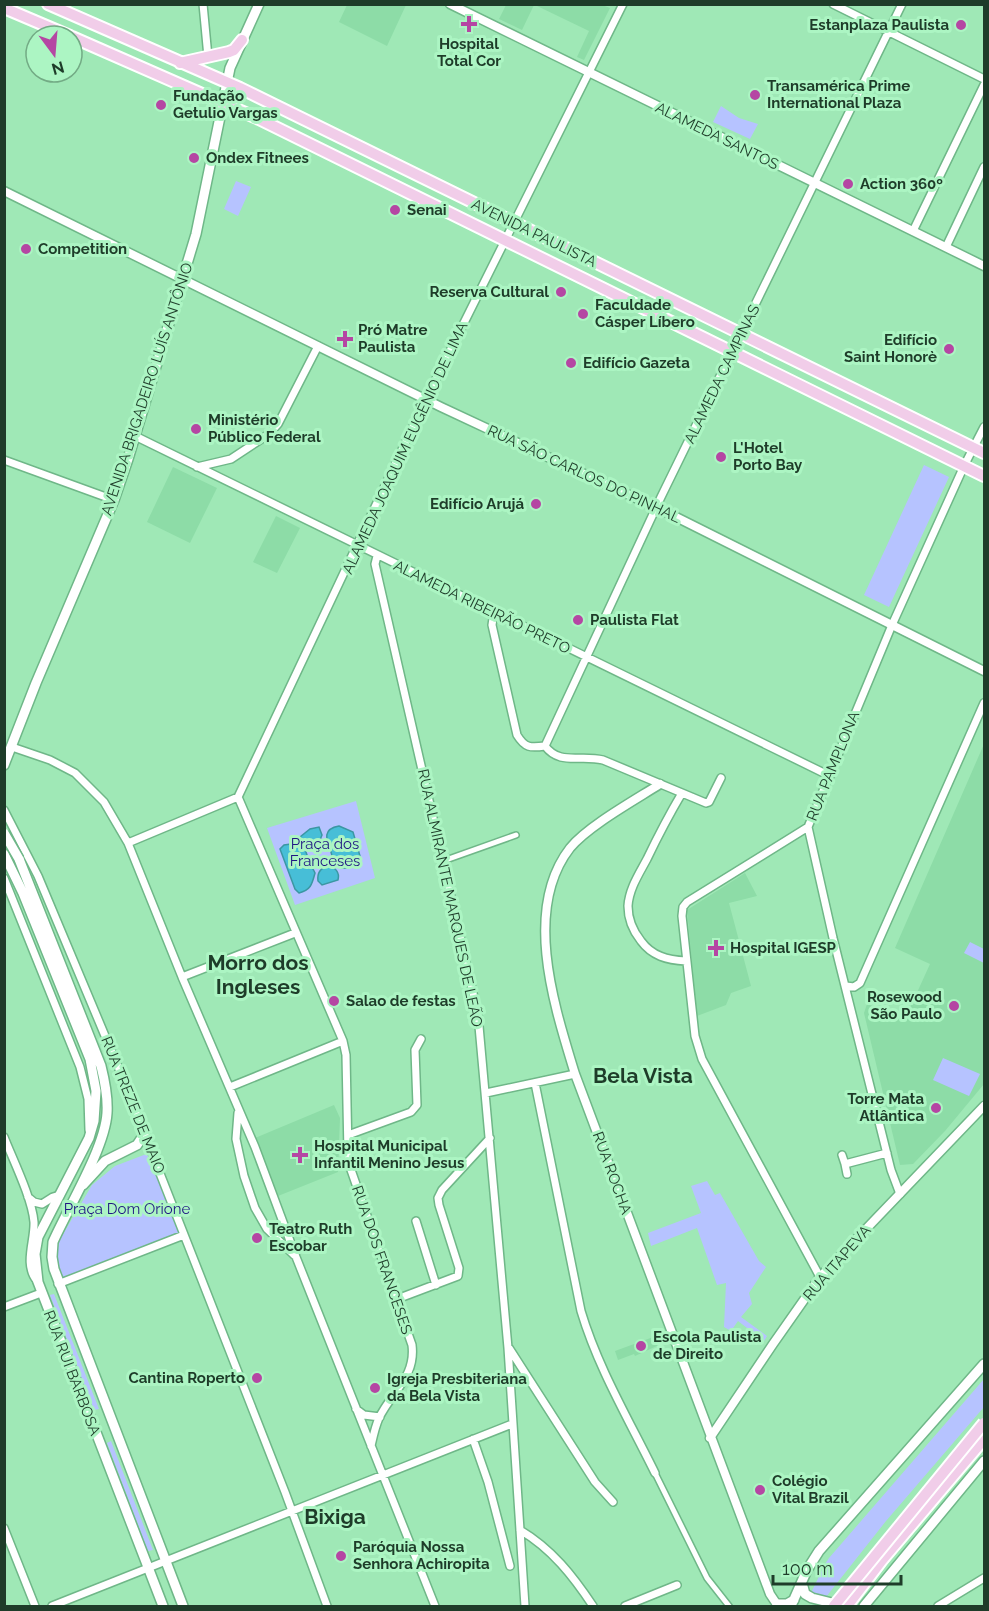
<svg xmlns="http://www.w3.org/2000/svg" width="989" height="1611" font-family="Raleway,sans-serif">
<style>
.built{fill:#8ddca7}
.green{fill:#b6c3ff}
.water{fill:#47bed7;stroke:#3b97a3;stroke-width:1.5}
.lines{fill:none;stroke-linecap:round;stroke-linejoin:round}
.pedestrian-casing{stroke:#6fb788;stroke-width:8}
.minor-casing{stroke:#6fb788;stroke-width:10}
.tertiary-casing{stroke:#6fb788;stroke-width:11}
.secondary-casing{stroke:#6fb788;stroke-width:12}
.primary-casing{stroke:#fff;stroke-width:14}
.pedestrian{stroke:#fff;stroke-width:5}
.minor{stroke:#fff;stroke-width:7}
.tertiary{stroke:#fff;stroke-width:8}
.secondary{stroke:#fff;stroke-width:9}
.primary{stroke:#f1cde9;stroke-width:10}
.secondary-bridge-casing{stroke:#6fb788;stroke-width:12;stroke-linecap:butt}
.primary-bridge-casing{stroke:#fff;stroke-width:14;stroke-linecap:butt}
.secondary-bridge{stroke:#fff;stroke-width:9}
.primary-bridge{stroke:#f1cde9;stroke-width:10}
.poi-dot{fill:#b546a3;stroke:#acf5c3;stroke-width:2}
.labels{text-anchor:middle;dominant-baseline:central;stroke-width:6;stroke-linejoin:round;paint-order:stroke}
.poi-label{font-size:15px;font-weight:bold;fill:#1e3c29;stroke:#acf5c3;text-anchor:start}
.street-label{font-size:15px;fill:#1e3c29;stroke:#acf5c3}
.park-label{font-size:15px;fill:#201783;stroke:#acf5c3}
.district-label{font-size:21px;font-weight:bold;fill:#1e3c29;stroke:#acf5c3}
</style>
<rect width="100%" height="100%" fill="#9fe8b6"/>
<path class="built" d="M347,5V4L406,5L387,46L339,22Z
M506,5H534L522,30L499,19Z
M535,5H602L610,8L584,60L577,57L589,31Z
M173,467L217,488L190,543L147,522Z
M276,516L300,528L277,573L253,562Z
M984,744V1084L945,1131L913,1164L900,1165L864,1013L867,1004L905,1019L930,964L895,948Z
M745,873L757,896L729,903L751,986L731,993L726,1005L697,1016L687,910Z
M334,1105L340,1118L338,1172L278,1196L255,1138Z
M656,1336L659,1345L635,1356L634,1354L618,1360L615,1351Z"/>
<path class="green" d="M721,106L739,118L758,124L750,139L713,122Z
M236,181L251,187L238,216L224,209Z
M924,465L949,477L889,607L864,595Z
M356,801L375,878L295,905L267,828Z
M970,942L984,949V963L964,953Z
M943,1058L980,1074L969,1096L933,1080Z
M149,1153L180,1232L62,1280L57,1257L59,1241L92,1185L115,1166Z
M707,1181L715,1195L720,1193L759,1261L766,1267L749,1293L752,1304L741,1317L767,1336L764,1341L738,1321L731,1331L724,1327L726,1283L717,1285L697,1228L651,1246L648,1233L701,1213L691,1186Z
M54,1294L99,1409L94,1410L50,1295Z
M984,1379V1407L886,1521L826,1597L811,1593L824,1566L829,1558Z
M111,1441L153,1550L148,1551L107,1443Z"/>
<path class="water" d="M339,826L353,832L360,856L359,862C352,868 339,872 334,862C330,856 333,858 331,852C327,841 321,829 339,826Z
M319,827L322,835L318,845C310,848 302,845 300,837L310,829Z
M291,844C303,844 306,849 308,859C309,864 313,868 315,873C312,884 311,890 299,893L295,889L280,849L284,845Z
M328,866C335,867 340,872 338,880L322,885L318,881C317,873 320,868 328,866Z"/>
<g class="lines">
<defs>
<path id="pedestrian" d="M443,861L516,835
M655,1473L707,1578L729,1606"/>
<path id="minor" d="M203,4L208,57
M833,4L984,79
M913,231L984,85
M946,247L984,167
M135,436L830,776
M4,460L114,500
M197,467L231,459L269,434L278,424L318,346
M377,556L375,564L478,1015L508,1348L525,1606
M494,612L492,625L517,735C525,748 530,748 545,746
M545,746L661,497L902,4
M545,746C560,766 580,754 603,760L706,803L709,802L721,778
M12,747L50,760L75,773L104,802L128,843L182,977L255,1147L296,1257L435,1606
M682,793C669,815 658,836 647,859C639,874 629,889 628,906C628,919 633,931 641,941C652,956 667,960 686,961
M238,797L426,399L623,4
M238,797L343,1041L346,1055L348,1154L350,1167L412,1345C416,1377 392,1391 379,1418C375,1427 373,1437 371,1446
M4,810L38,876L121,1074L285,1492L327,1606
M808,827L687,902L683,907L682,916L695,1036L702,1059L820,1277
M128,843L238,797
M4,878L80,1067L88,1099L89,1130
M182,977L295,933
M846,986L854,987L860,983L984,703
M535,1083L581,1311C598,1368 629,1420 655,1473
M230,1087L343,1041
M486,1093L575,1074
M238,1113L236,1139L244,1176L255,1208L267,1229L294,1255
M348,1135L411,1112L417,1105L415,1050L421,1039
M4,1137C13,1160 32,1198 34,1222C35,1241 23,1264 37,1281
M842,1155L845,1164
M847,1174L845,1164L887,1153
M900,1194L891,1170L833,938L808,827L892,625L964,466L984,427
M28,1197L34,1202L42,1204L53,1197L60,1195
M416,1221L436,1285
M58,1284L184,1235
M397,1299L458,1276L459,1268L439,1205L438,1198L442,1190L490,1138
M4,1307L41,1293
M509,1348L595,1482L613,1502
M356,1409L364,1415L380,1417
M473,1439L488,1482L510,1566
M4,1528L35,1606
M520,1530C552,1549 573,1576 593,1606
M52,1606L512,1424
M625,1606L677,1585
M938,1606L984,1578"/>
<path id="tertiary" d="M450,4L984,266
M4,191L441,407L670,514L984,671
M660,784C635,800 588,826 570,848C522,910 555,1008 575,1074L770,1594L778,1606
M710,1438L773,1344L820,1277L984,1106"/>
<path id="secondary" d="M4,765L36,683L114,500L128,459L196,234L230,68L259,4
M4,854L23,893L90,1059L96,1091L94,1121L89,1138L38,1237L35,1254L38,1282L163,1606
M19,859L101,1066C105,1082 108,1097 107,1113C105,1148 68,1208 53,1242L52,1257L54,1269L183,1606
M83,1185L105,1161L137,1145L145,1133
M802,1583L805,1594L812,1598L840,1605
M777,1604H787L794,1600
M791,1606L807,1570L819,1551L984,1364
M864,1606L984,1461"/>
<path id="primary" d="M48,4L240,88L984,453
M4,8L70,36
M72,37L259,119L984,476
M180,63L229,52L234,50L242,40
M847,1606L882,1560L984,1439"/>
</defs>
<use href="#pedestrian" class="pedestrian-casing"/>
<use href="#minor" class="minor-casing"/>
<use href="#tertiary" class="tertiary-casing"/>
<use href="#secondary" class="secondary-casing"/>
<use href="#primary" class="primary-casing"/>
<use href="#pedestrian" class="pedestrian"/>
<use href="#minor" class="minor"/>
<use href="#tertiary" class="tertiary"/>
<use href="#secondary" class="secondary"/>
<use href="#primary" class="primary"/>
<defs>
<path id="secondary-bridge" d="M4,833L19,859"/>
<path id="primary-bridge" d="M834,1606L984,1423"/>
</defs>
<use href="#secondary-bridge" class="secondary-bridge-casing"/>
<use href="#primary-bridge" class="primary-bridge-casing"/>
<use href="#secondary-bridge" class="secondary-bridge"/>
<use href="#primary-bridge" class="primary-bridge"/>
</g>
<g class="poi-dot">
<path d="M466 15h6v6h6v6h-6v6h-6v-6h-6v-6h6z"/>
<circle cx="961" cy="25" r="6"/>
<circle cx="755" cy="95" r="6"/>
<circle cx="161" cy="105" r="6"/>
<circle cx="194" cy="158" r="6"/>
<circle cx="848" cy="184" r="6"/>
<circle cx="395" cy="210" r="6"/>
<circle cx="26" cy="249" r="6"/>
<circle cx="561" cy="292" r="6"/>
<circle cx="583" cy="314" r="6"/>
<path d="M342 330h6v6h6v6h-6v6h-6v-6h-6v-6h6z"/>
<circle cx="949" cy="349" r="6"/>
<circle cx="571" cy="363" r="6"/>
<circle cx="196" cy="429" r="6"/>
<circle cx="721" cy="457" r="6"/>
<circle cx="536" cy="504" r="6"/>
<circle cx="578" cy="620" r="6"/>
<path d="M713 939h6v6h6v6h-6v6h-6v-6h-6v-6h6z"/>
<circle cx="334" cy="1001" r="6"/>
<circle cx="954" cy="1006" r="6"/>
<circle cx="936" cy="1108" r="6"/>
<path d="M297 1146h6v6h6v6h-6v6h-6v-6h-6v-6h6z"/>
<circle cx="257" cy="1238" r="6"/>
<circle cx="641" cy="1346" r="6"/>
<circle cx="257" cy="1378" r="6"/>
<circle cx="375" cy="1388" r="6"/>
<circle cx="760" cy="1490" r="6"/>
<circle cx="341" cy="1556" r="6"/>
</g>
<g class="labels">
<g class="poi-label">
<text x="949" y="25" text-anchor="end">Estanplaza Paulista</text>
<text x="469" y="44" text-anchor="middle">Hospital<tspan x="469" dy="17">Total Cor</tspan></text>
<text x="767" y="86">Transamérica Prime<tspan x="767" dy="17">International Plaza</tspan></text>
<text x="173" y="96">Fundação<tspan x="173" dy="17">Getulio Vargas</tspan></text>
<text x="206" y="158">Ondex Fitnees</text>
<text x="860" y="184">Action 360º</text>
<text x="407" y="210">Senai</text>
<text x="38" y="249">Competition</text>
<text x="549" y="292" text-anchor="end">Reserva Cultural</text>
<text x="595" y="305">Faculdade<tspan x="595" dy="17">Cásper Líbero</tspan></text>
<text x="358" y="330">Pró Matre<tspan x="358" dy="17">Paulista</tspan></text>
<text x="937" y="340" text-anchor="end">Edifício<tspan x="937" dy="17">Saint Honorè</tspan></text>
<text x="583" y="363">Edifício Gazeta</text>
<text x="208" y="420">Ministério<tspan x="208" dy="17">Público Federal</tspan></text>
<text x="733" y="448">L'Hotel<tspan x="733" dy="17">Porto Bay</tspan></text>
<text x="524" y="504" text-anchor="end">Edifício Arujá</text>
<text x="590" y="620">Paulista Flat</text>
<text x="730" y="948">Hospital IGESP</text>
<text x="942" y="997" text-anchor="end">Rosewood<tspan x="942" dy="17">São Paulo</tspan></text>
<text x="346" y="1001">Salao de festas</text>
<text x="924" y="1099" text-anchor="end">Torre Mata<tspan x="924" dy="17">Atlântica</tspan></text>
<text x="314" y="1146">Hospital Municipal<tspan x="314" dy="17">Infantil Menino Jesus</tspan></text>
<text x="269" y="1229">Teatro Ruth<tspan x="269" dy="17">Escobar</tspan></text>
<text x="653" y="1337">Escola Paulista<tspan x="653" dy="17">de Direito</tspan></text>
<text x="245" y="1378" text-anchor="end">Cantina Roperto</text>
<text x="387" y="1379">Igreja Presbiteriana<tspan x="387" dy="17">da Bela Vista</tspan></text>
<text x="772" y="1481">Colégio<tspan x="772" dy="17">Vital Brazil</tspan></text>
<text x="353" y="1547">Paróquia Nossa<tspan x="353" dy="17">Senhora Achiropita</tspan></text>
</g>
<g class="street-label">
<text transform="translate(717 136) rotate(26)">ALAMEDA SANTOS</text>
<text transform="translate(534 233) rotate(26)">AVENIDA PAULISTA</text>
<text transform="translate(722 374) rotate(-64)">ALAMEDA CAMPINAS</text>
<text transform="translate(147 389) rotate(-72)">AVENIDA BRIGADEIRO LUÍS ANTÔNIO</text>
<text transform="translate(405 448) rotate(-65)">ALAMEDA JOAQUIM EUGÊNIO DE LIMA</text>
<text transform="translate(584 474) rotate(25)">RUA SÃO CARLOS DO PINHAL</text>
<text transform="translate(482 607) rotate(26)">ALAMEDA RIBEIRÃO PRETO</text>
<text transform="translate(833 766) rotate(-68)">RUA PAMPLONA</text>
<text transform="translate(450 898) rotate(78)">RUA ALMIRANTE MARQUES DE LEÃO</text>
<text transform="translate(133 1105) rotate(68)">RUA TREZE DE MAIO</text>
<text transform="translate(612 1173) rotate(70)">RUA ROCHA</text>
<text transform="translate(382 1260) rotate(71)">RUA DOS FRANCESES</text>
<text transform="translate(837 1263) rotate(-49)">RUA ITAPEVA</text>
<text transform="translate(72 1373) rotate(69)">RUA RUI BARBOSA</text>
</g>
<g class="park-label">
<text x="325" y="844">Praça dos<tspan x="325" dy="17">Franceses</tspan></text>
<text x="127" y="1209">Praça Dom Orione</text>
</g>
<g class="district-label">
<text x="258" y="962">Morro dos<tspan x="258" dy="24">Ingleses</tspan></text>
<text x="643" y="1075">Bela Vista</text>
<text x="335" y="1516">Bixiga</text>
</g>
</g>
<rect width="989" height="1611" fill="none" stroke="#1e3c29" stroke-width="12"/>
<g transform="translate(54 54) rotate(164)"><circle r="28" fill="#acf5c3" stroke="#73ab85" stroke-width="1.5"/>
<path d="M0-4.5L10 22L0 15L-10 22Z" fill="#b546a3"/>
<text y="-9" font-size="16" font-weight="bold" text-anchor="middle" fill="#1e3c29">N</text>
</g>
<path d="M773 1575v9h128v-9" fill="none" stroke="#1e3c29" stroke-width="3"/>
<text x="782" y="1575" font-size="18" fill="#1e3c29" stroke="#acf5c3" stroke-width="4.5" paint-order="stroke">100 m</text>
</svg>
